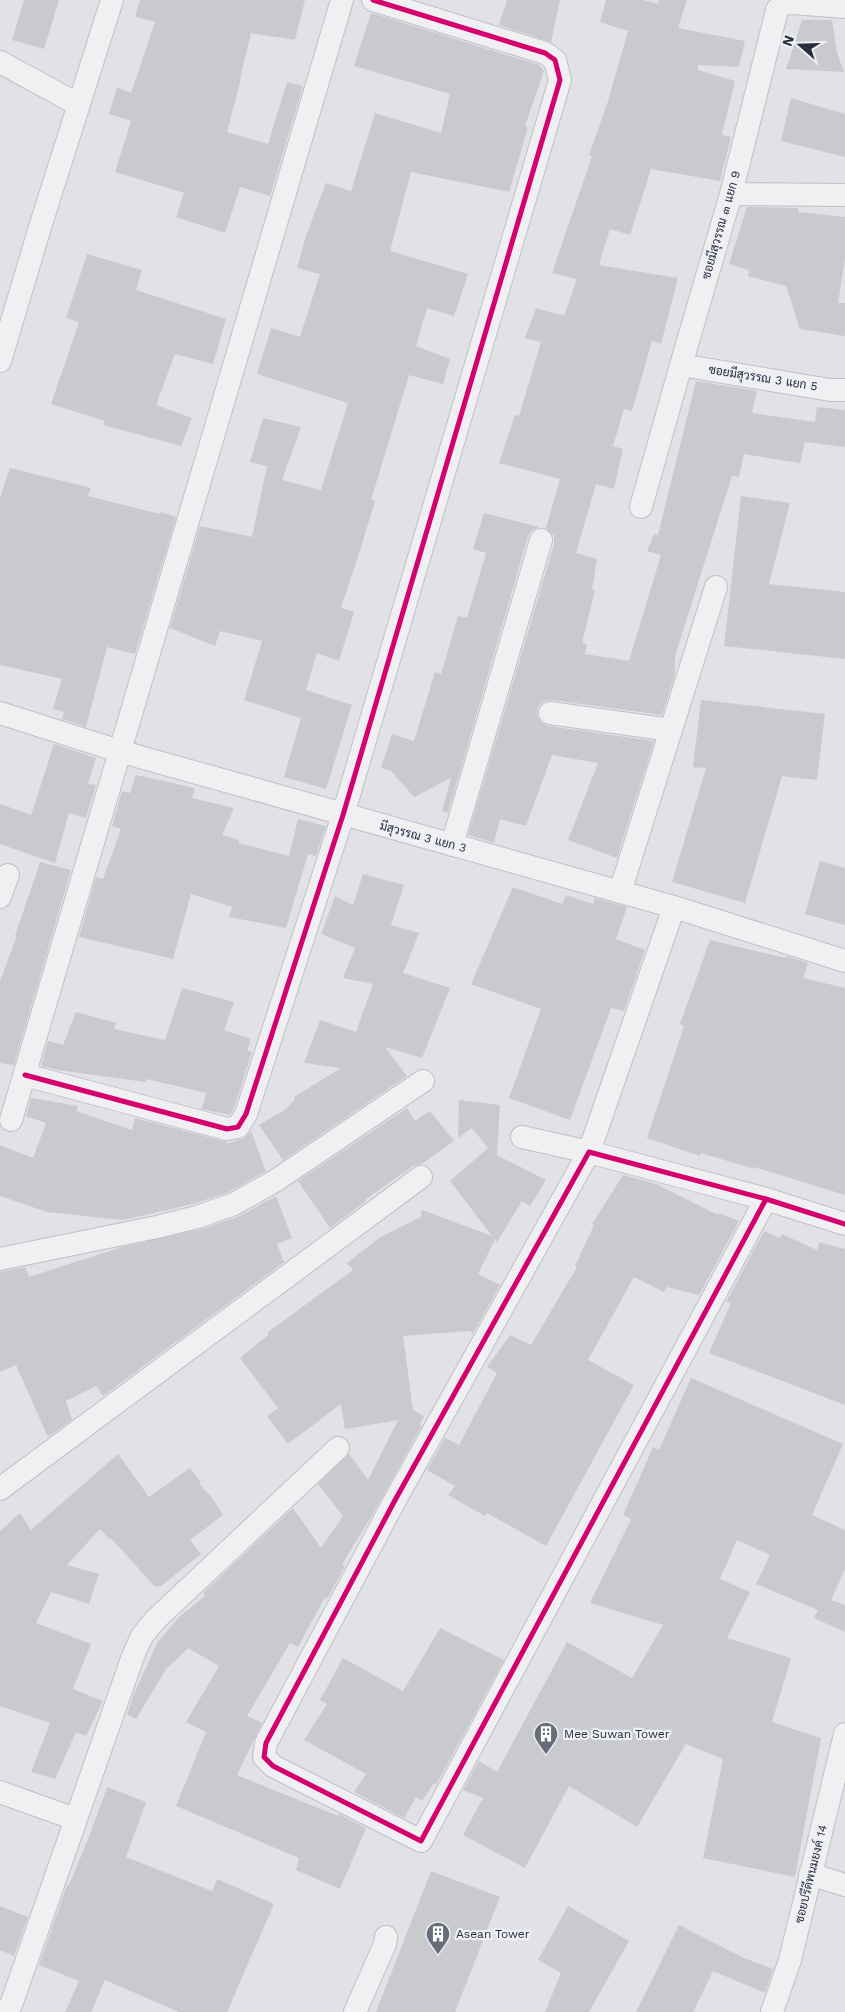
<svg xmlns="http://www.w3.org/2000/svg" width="845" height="2012" font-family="'Work Sans',Sarabun,sans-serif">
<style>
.building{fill:#c9cace}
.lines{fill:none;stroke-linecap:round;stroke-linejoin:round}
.street-casing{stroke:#bfc0c4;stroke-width:24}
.street{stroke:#f0f0f2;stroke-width:22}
.cycleway-casing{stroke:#eef0f5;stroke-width:8}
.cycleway{stroke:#d6006c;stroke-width:5}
.labels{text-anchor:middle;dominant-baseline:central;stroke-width:4.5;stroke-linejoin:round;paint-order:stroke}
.street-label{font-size:12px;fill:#282d3e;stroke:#eef0f5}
.poi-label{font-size:12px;fill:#282d3e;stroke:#eef0f5;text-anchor:start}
</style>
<rect width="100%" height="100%" fill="#e0e2e6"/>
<path class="building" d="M24,0H59L44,49L12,40Z
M140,0H305L295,40L251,33L240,79H241L227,132L268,144L287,82L303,86L270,196L240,187L225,233L176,217L184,193L115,172L131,121L109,114L117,87L131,93L155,22L135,17Z
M507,0H560L551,42L499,25Z
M606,0H643L658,4L659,0H687L678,28L745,41L739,67L698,65V70L735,81L722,135L731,137L720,181L651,169L630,235L610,229L599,265L678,278L661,344L652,341L632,411L624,409L613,446L623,449L614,489L596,484L576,553L597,559L592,590H595L582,643L587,644L585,654L629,661L661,555L647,551L654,534L658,535L696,381L757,391L752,413L815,422L817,407L845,410V447L805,442L800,463L744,454L739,477L732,476L675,656V675L662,715L552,700L545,701L539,705L537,712L538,718L542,723L548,726L654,741L617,858L568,840L598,763L552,755L526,826L500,819L494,843L468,835L554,544V536L546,528L560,479L499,463L515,415L519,416L541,342L525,338L536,308L564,316L577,279L552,273L592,156L589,155L608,101L628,31L600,22Z
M371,13L539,65L544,71L525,126L528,127L509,192L411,172L390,251L468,274L454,316L427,308L416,346L450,359L443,384L409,375L371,500L375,501L358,557L341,608L354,612L339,661L317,653L306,690L352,705L326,789L284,777L301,718L244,700L262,641L220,631L215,646L170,628L200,526L252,537L267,466L250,462L263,418L301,427L282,480L321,490L348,403L257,374L271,328L300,337L320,274L297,268L306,236L326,183L351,191L375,113L441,133L450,94L354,66Z
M802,20H832L837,53L844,72L786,69Z
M791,98L845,114V157L781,141Z
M747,207L798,208V212L845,217V259L838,303H845V336L800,329L786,286L748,276L749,270L729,264Z
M87,254L142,270L136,290L226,319L213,364L175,354L156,405L192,418L181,446L103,425L105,421L51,404L79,322L66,318Z
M10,468L91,488L88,496L160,514L161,512L176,517L135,654L107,647L86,727L62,719L64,712L53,709L62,679L0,665V498Z
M741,496L790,503L769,584L845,592V659L724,646Z
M484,513L539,527L532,530L528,536L448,813L442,811L451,778L414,797L391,771L381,768L392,734L414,741L435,672L441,674L458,616L467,618L486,553L473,549Z
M701,700L825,714L817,780L782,776L745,903L672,882L706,768L693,767Z
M54,744L96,758L88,784L96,785L86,818L69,813L55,863L0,844V804L31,815Z
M136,775L195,788L192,798L234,808L222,835L239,840L238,843L289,856L298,819L326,826L316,856L308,854L286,928L229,917L232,907L191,894L173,959L79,937L96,877L103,879L121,829L112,826L122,791L130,793Z
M820,861L845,868V925L805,914Z
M40,862L71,870L14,1065L0,1063V981L17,936H15Z
M363,874L404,885L391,925L419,933L403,973L450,988L422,1058L385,1047L407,1076L283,1160L259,1125L283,1111L295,1100L294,1097L341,1068L304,1063L320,1020L356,1032L373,984L343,978L355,948L321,934L335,896L353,905Z
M513,887L562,904L566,895L593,904L595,898L627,907L616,939L645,950L624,1011L611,1008L570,1120L509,1098L541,1009L471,984Z
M710,940L785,958L786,956L808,963L803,978L845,988V1195L755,1167L754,1169L701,1153L700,1156L647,1138L684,1026L680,1024Z
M182,988L234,1002L224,1030L251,1039L247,1051L252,1052L234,1108L230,1115L201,1109L207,1093L146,1079L145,1082L58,1070L41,1066L48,1041L63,1045L76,1012L116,1023L114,1029L165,1040Z
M31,1098L78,1106L76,1111L132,1130L135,1118L227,1142L226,1144L245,1138L251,1131L266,1171L229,1192L193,1204L123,1220L47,1212L0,1196V1145L33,1158L46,1123L26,1116Z
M459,1100L500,1105L497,1155L546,1180L530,1206L522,1201L497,1242L495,1239L478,1274L500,1285L473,1333L469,1331L403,1336L413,1410L424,1416L420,1425H422L373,1514L342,1564L345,1566L327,1599L325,1597L298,1647L290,1643L247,1716L262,1723L237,1775L338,1816L339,1814L366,1828L340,1889L296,1870L299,1858L176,1806L206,1732L186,1722L219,1666L188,1648L166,1669L136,1719L127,1714L134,1694L157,1643L179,1617L205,1596L203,1593L293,1508L321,1548L343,1516L318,1484L349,1454L368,1480L398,1420L345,1429L341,1404L288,1444L267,1416L278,1408L240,1358L268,1335V1332L353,1270L347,1263L379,1238L421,1217L422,1210L492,1236L450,1181L488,1148L472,1128L458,1138Z
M407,1108L415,1121L430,1111L454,1141L422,1164L413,1166L365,1200L366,1201L330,1228L298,1181Z
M623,1175L660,1185V1186L718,1215L719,1213L739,1221L699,1295L667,1287L664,1292L634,1277L588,1360L634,1385L546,1546L487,1513L485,1516L448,1495L455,1486L427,1470L445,1438L459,1445L497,1373L487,1367L510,1335L531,1345L577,1267L575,1266L594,1225L592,1224Z
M276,1196L292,1238L277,1244L284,1262L103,1396L96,1386L66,1401L72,1420L48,1437L16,1365L0,1372V1272L25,1267L29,1277L122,1247L201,1229L240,1216Z
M764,1231L780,1238L782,1234L817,1250L819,1242L845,1249V1405L709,1353L731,1303L726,1302Z
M691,1378L843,1444L812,1515L845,1530V1569L831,1600L845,1605V1632L814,1618L818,1610L756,1584L770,1555L737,1540L720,1579L750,1592L727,1638L791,1658L772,1722L821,1738L795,1877L703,1858L723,1759L686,1744L637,1827L569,1786L525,1868L463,1835L483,1798L463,1790L479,1761L497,1772L567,1642L632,1678L663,1625L590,1603L631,1519L623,1515L653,1447L659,1450Z
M118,1454L149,1497L190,1468L201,1482L199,1484L211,1496L223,1515L190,1540L201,1554L161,1586H154L111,1538L110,1540L100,1529L67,1565L99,1574L89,1604L51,1592L36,1623L91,1644L73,1689L103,1701L86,1736L76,1732L55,1779L31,1772L50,1723L0,1706V1531L20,1513L31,1530Z
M440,1628L504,1660L436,1785L434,1783L422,1801L416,1797L404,1818L354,1792L366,1774L304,1740L327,1704L320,1700L343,1658L403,1691Z
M107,1787L146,1802L126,1857L212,1891L217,1879L274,1904L227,2012H179L105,1980L91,2012H65L79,1981L39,1965L67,1885H69L89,1837Z
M431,1871L500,1897L455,2012H376Z
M0,1906L28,1917L14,1956L0,1950Z
M568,1906L629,1941L589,2012H545L561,1973L538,1960Z
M679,1925L744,1958L773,1969L765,1993L713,1971L693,2012H636Z"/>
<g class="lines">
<defs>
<path id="street" d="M0,62L79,105
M731,194L845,195
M0,361L41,224L112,0
M681,365L830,390H845
M641,507L681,365L731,194L777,10L783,4L792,3L845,7
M0,713L119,751L674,907L845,961
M550,713L671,730
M452,845L541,540
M620,892L716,587
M0,897L8,875
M25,1075L227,1129L238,1127L246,1114L343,815L560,80L555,60L545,53L373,0
M11,1120L342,0
M522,1137L589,1152L674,907
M766,1199L421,1841L273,1766L264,1757L266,1743L394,1502L589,1152L766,1199L845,1224
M0,1259L157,1227L197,1217L234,1204L275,1181L423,1081
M0,1489L421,1177
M0,1792L75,1819
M810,1874L845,1885
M5,2012L11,2005L133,1656L142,1636L155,1620L338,1448
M355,2012L385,1944L386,1937
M772,2012L790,1960L845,1734"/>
</defs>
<use href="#street" class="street-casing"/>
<use href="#street" class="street"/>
<defs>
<path id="cycleway" d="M25,1075L227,1129L238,1127L246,1114L343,815L560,80L555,60L545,53L373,0
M766,1199L421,1841L273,1766L264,1757L266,1743L394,1502L589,1152L766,1199L845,1224"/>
</defs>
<use href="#cycleway" class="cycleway-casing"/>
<use href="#cycleway" class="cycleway"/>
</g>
<defs>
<symbol id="building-pin" viewBox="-11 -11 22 30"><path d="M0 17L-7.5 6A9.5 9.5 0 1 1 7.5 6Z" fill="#686c79" stroke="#eef0f5"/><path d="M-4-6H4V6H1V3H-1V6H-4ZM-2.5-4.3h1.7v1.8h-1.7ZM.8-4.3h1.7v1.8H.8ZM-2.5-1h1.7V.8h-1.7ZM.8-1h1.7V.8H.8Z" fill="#fff"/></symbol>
</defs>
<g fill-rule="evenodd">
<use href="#building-pin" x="532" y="1720" width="28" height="38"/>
<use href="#building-pin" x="424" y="1920" width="28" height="38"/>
</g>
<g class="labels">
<g class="street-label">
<text transform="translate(721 225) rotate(-74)">ซอยมีสุวรรณ ๓ แยก 9</text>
<text transform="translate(763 378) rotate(9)">ซอยมีสุวรรณ 3 แยก 5</text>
<text transform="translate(423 837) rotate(15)">มีสุวรรณ 3 แยก 3</text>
<text transform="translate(811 1874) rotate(-76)">ซอยปรีดีพนมยงค์ 14</text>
</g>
<g class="poi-label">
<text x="564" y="1734">Mee Suwan Tower</text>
<text x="456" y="1934">Asean Tower</text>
</g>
</g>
<g transform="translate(800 45) rotate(290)" stroke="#eef0f5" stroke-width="4" paint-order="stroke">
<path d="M0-4L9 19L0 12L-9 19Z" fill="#282d3e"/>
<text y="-8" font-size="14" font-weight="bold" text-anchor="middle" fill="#282d3e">N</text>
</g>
</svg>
